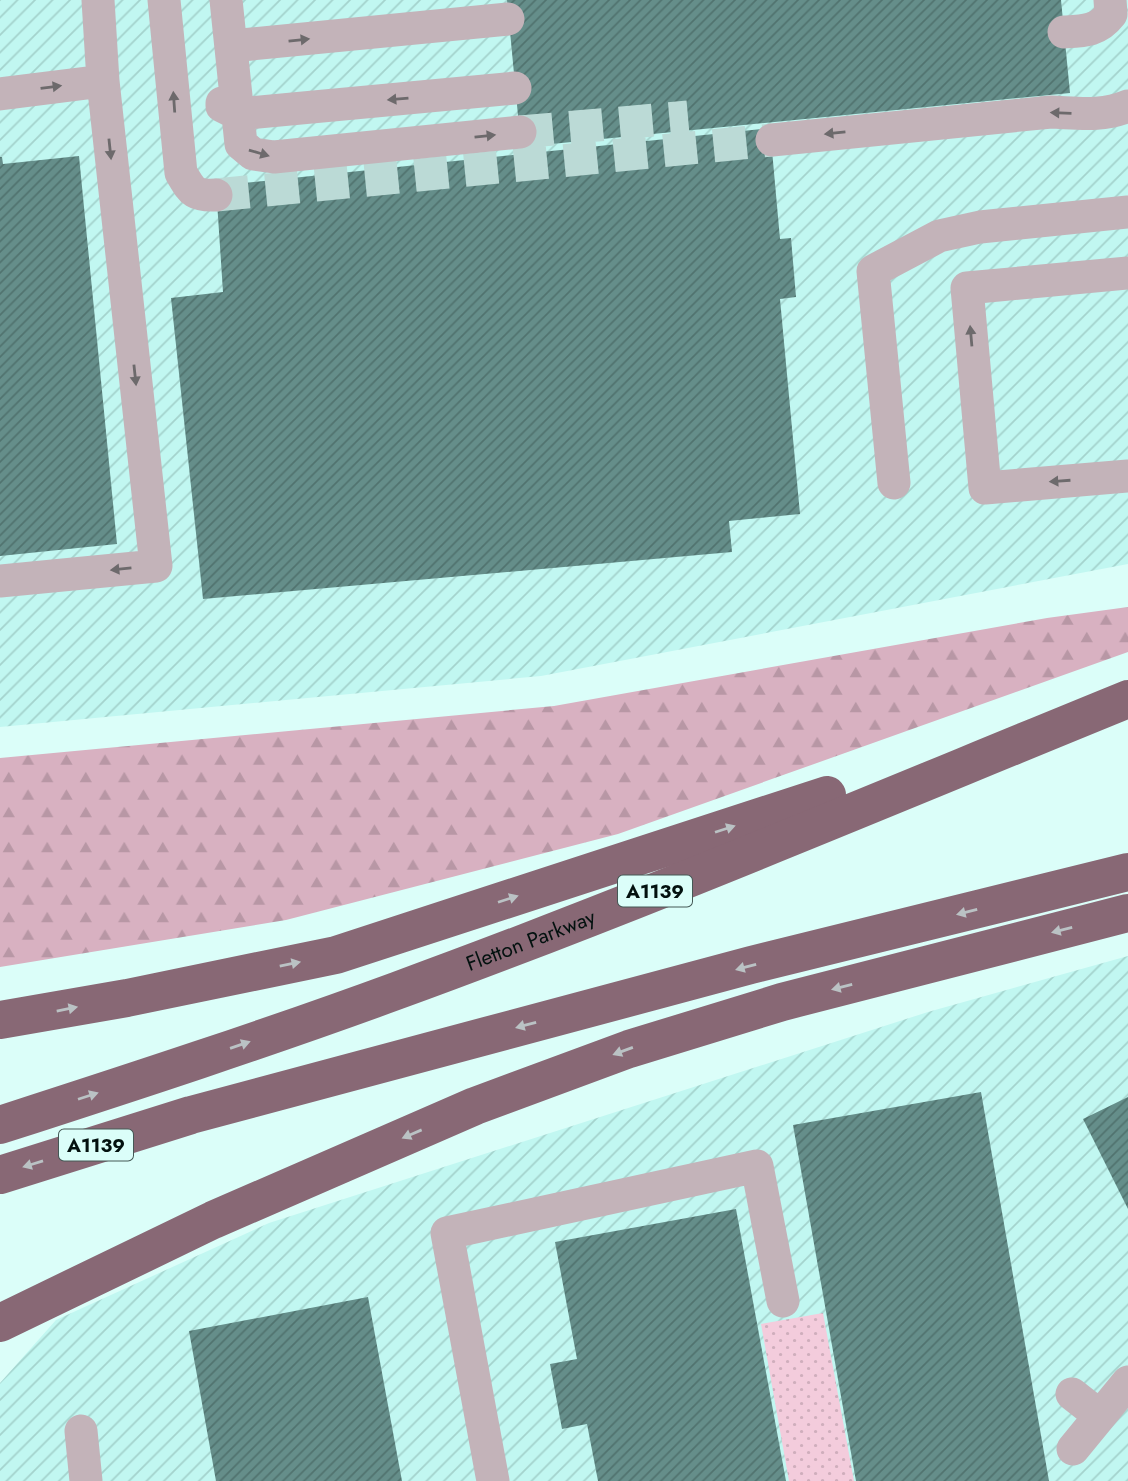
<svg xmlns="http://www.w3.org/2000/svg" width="1128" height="1481" font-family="Jost,sans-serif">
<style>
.industrial{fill:url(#industrial-furrows)}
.grass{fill:url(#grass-dots)}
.forest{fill:url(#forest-firs)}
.building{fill:url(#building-hatch)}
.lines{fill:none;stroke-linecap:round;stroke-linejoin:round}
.minor-tunnel{stroke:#bbdad6;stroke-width:33;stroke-dasharray:33 17;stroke-linecap:butt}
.minor{stroke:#c3b3b9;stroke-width:33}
.highway{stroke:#886875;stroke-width:38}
.oneway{fill:#6d6a6c}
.oneway2{fill:#bac2c4}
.labels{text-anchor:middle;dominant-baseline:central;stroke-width:5;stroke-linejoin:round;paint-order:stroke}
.shield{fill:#dbfef9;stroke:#445855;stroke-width:2}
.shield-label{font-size:19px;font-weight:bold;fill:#03110f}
.street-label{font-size:21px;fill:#03110f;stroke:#dbfef9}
</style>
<defs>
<pattern id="industrial-furrows" width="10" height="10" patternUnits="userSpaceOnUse" patternTransform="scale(1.75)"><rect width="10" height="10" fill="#c1f7f1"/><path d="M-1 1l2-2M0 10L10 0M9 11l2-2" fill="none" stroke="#a4d3cd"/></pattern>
<pattern id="grass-dots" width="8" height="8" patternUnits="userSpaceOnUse" patternTransform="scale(1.75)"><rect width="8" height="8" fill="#f3ccdc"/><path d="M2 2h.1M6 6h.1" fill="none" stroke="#cfaebc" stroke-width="1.8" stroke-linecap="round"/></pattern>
<pattern id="forest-firs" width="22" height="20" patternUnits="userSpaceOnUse" patternTransform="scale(1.75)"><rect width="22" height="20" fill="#d8b1c1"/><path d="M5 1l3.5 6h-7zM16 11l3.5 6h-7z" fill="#b897a5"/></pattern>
<pattern id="building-hatch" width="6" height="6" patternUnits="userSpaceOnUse" patternTransform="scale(1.75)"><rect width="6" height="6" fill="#658e8a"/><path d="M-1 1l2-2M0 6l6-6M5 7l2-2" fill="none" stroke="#51736f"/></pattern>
</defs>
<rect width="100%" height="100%" fill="#dbfef9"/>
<path class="industrial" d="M0,0H1128V564L541,676L0,727Z
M1128,956V1481H0V1383L56,1320L269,1223L928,1012Z"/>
<path class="grass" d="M823,1313L854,1481H789L761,1324Z"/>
<path class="forest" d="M1128,607V652L618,834L286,920L0,967V758L554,706L1047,618Z"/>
<path class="building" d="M507,0H1061L1070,93L521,147Z
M770,128L780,239L791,238L796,297L780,299L800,514L729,521L732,552L203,599L171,298L223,292L216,186Z
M79,156L117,544L0,556V157H2L3,164Z
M981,1092L1049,1481H856L793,1125Z
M1128,1097V1209L1083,1119Z
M736,1209L786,1481H598L587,1424L562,1429L550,1364L577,1359L555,1242Z
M368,1297L402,1481H216L189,1331Z"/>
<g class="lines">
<path class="minor-tunnel" d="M520,132L688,117
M216,195L772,140"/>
<path class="minor" d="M164,0L181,173C192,191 193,196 216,195
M226,0L241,144L253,154L274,157L520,132
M1064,32C1084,31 1098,31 1111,14L1110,0
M231,46L508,19
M0,94L103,81
M222,103V106L238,114L515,88
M772,140L1051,112C1078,113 1102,117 1128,106
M1128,273L967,288L985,488L1128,476
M894,483L873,271L939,236L980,227L1128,212
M0,581L156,566L103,81L98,0
M1072,1394L1100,1416
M81,1431L86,1481
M1073,1449L1128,1382
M493,1481L447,1233L757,1166L783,1301"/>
<g class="highway">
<path d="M0,1020L127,998L336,955L827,795"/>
<path id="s1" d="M0,1125C133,1082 265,1039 396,991C643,901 885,798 1128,699"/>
<path d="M0,1175L191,1115L751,965L1128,872"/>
<path d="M0,1323L213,1220L475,1106L629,1049L782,1002L1128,913"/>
</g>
</g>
<defs><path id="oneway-solid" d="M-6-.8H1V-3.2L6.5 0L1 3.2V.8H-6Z" transform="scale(1.75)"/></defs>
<g class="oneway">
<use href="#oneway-solid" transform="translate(299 40) rotate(-6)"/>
<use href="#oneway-solid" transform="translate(51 87) rotate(-7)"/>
<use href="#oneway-solid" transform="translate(398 99) rotate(175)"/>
<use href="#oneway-solid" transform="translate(174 102) rotate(-94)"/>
<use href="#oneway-solid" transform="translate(1061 113) rotate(-178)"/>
<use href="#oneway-solid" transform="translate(835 133) rotate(174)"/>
<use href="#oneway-solid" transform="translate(485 136) rotate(-6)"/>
<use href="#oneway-solid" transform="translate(110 149) rotate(84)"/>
<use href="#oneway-solid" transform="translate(259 153) rotate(16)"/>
<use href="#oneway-solid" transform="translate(971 336) rotate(-95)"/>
<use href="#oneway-solid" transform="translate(135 375) rotate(84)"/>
<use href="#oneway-solid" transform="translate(1060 481) rotate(176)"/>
<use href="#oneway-solid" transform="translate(121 569) rotate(174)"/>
</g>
<g class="oneway2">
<use href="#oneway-solid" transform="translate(725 829) rotate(-18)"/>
<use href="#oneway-solid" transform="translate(508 899) rotate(-18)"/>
<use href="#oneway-solid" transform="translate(967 912) rotate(166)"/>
<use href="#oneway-solid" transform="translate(1062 930) rotate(166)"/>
<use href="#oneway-solid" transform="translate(290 964) rotate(-12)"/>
<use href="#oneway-solid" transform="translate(746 967) rotate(165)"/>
<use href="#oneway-solid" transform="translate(842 987) rotate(166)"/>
<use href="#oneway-solid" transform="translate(67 1009) rotate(-11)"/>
<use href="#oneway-solid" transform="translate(526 1025) rotate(165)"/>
<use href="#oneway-solid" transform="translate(240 1045) rotate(-19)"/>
<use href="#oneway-solid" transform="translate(623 1051) rotate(160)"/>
<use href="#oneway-solid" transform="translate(88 1096) rotate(-18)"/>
<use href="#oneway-solid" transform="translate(412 1134) rotate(157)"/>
<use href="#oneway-solid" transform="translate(33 1164) rotate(163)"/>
</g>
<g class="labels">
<g class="shield">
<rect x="618" y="875.5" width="74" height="31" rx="5"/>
<rect x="59" y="1129.5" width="74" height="31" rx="5"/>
</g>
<g class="shield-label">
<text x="655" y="891">A1139</text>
<text x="96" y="1145">A1139</text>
</g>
<g class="street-label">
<text stroke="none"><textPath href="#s1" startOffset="562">Fletton Parkway</textPath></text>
</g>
</g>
</svg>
